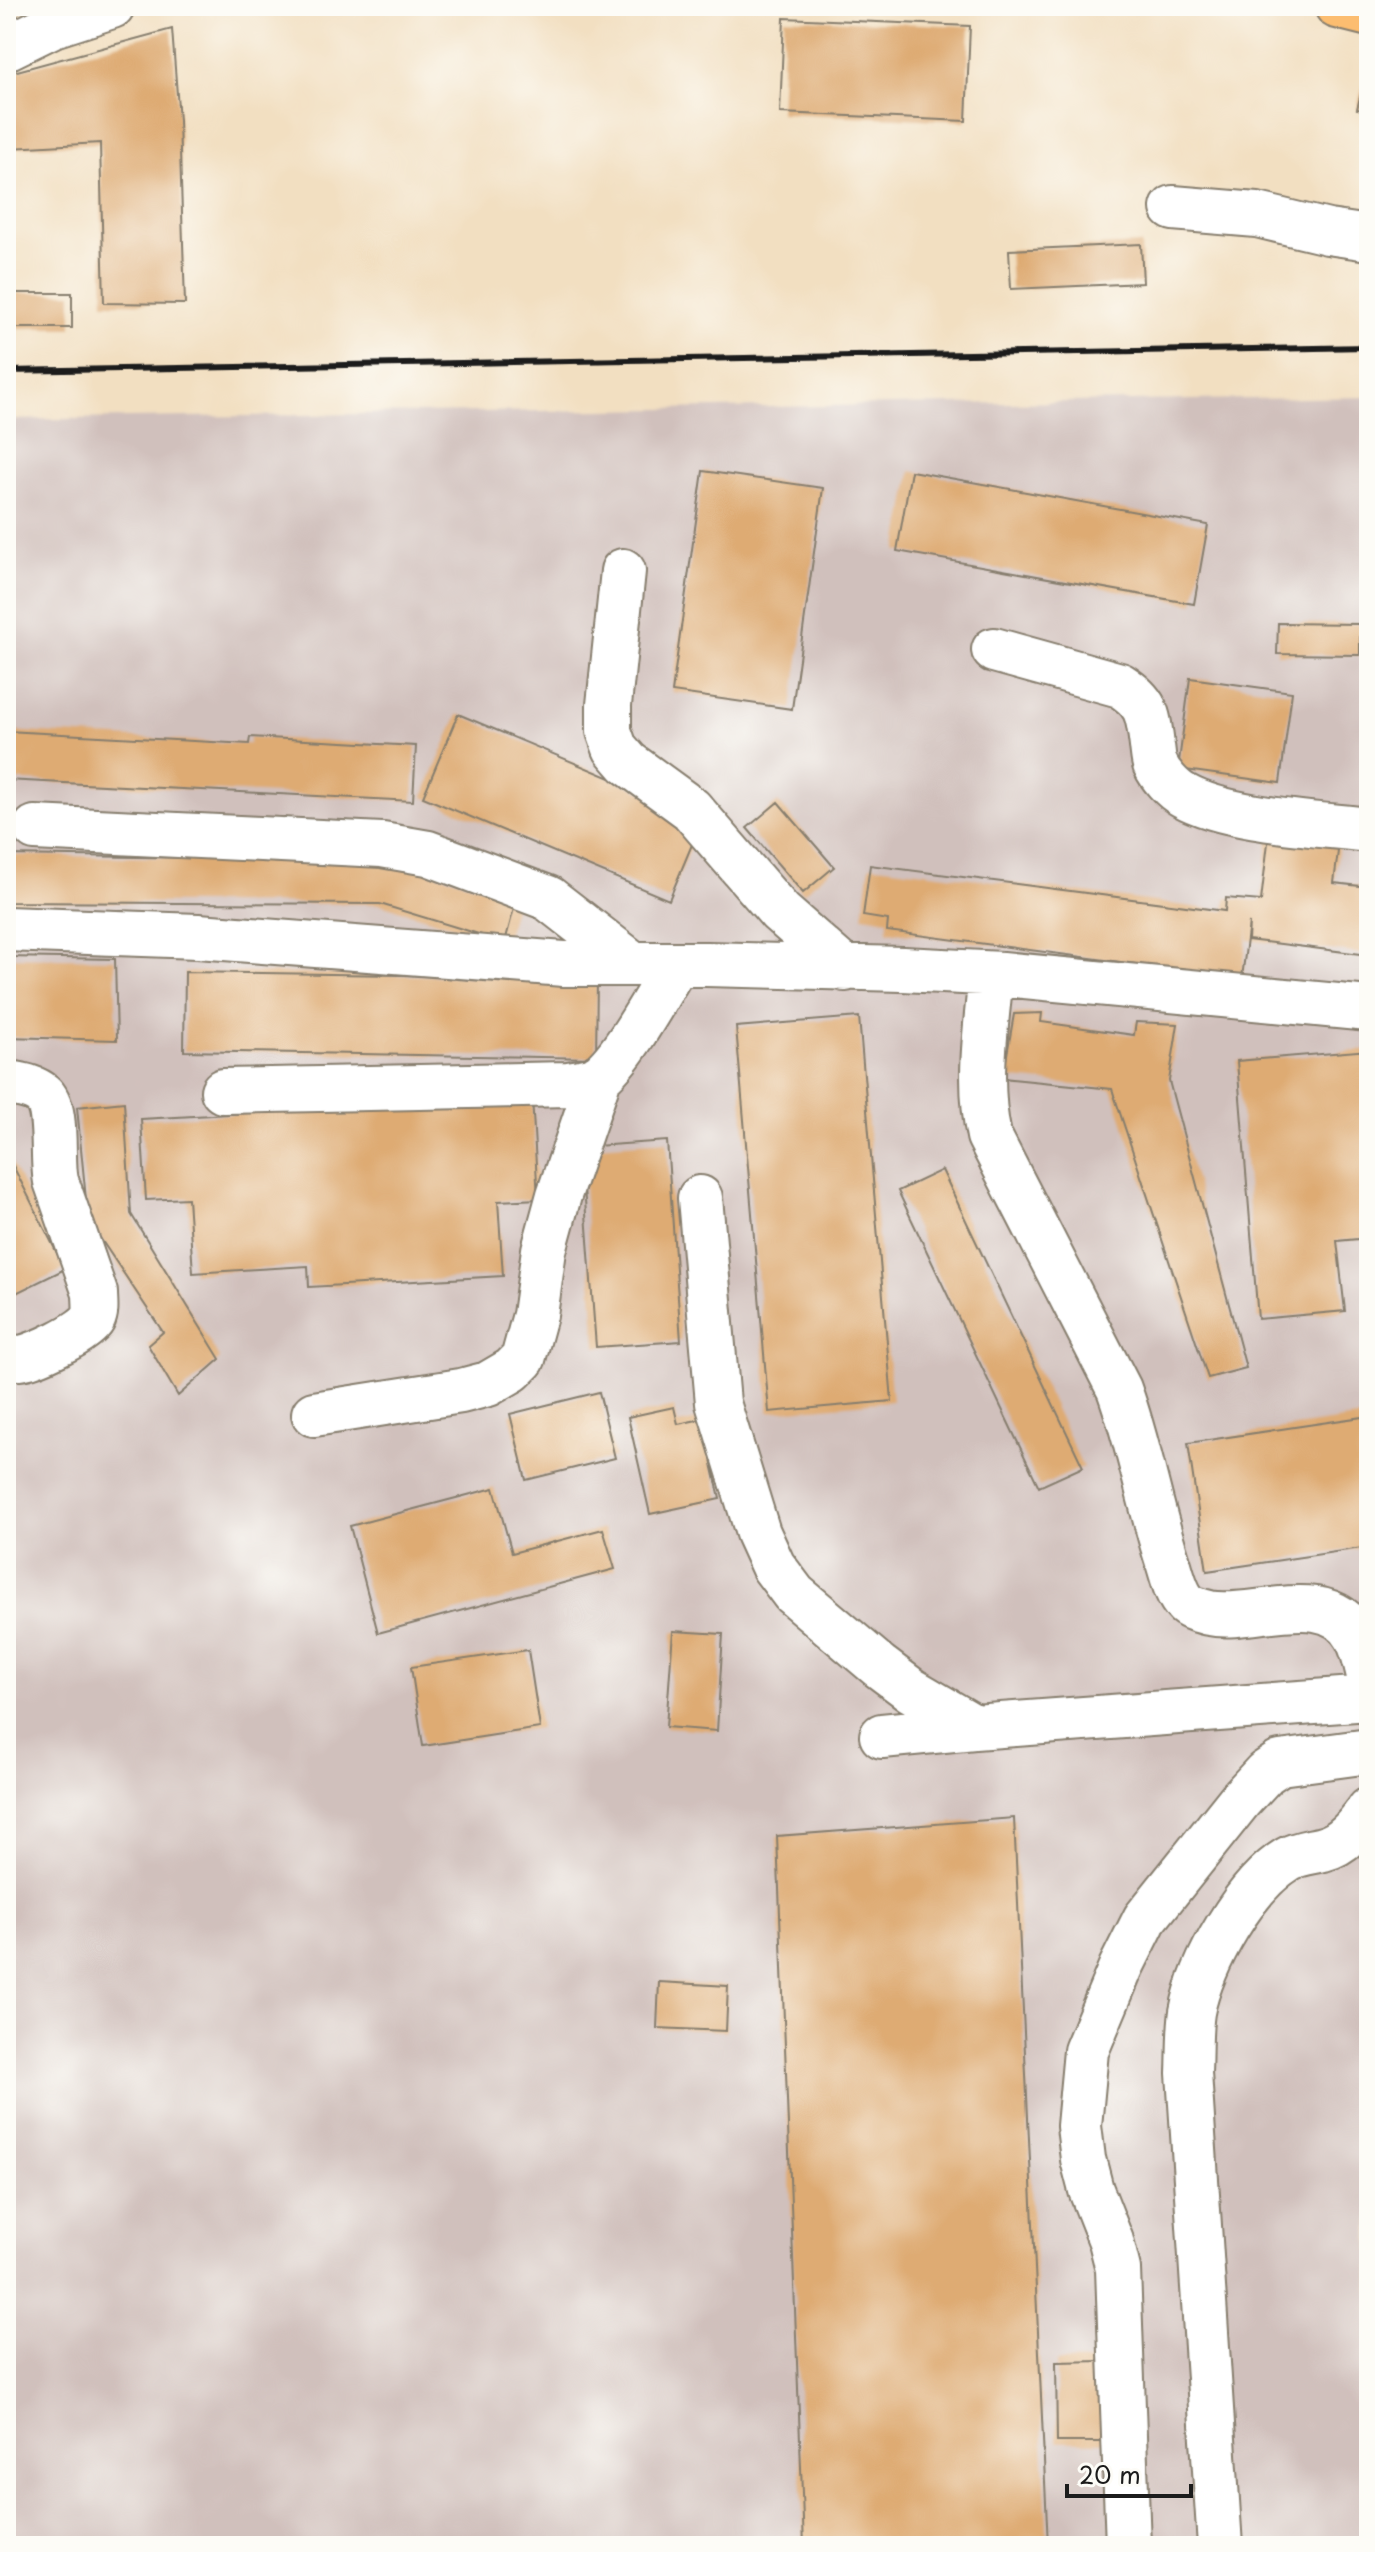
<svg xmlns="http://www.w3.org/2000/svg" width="1375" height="2552" font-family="'Playpen Sans',sans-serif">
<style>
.industrial{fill:#d0c0bc}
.building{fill:#deab73}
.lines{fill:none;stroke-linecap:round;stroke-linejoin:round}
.minor-casing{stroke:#877e6e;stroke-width:48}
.major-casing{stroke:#877e6e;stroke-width:48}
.minor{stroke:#fff;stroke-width:44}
.major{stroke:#fcbd6f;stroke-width:44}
.rail{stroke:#1c1c1c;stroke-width:6}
</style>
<rect width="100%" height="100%" fill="#fdfcf7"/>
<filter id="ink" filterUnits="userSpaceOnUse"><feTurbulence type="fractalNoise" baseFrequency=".0125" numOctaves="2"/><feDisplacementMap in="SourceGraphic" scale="16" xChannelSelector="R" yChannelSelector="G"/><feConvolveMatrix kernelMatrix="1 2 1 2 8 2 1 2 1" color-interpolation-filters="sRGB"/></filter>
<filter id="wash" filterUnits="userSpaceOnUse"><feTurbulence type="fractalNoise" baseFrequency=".006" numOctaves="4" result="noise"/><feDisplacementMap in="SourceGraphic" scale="32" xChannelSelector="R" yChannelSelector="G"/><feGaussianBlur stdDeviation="1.8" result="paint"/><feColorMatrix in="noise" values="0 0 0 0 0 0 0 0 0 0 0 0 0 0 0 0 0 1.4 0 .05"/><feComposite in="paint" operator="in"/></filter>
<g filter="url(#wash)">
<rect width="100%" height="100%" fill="#f2dfc1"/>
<path class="industrial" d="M1369,397V2546H6V420Z"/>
<g id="blocks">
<path class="building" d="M784,18L970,26L966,121L780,113Z
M172,29L179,121L185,304L104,303L100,143L10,148L6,124V74Z
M1364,82L1369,83V111L1357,109Z
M1141,244L1143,283L1011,289L1009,250Z
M6,293H72V328H6Z
M703,471L823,488L792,709L672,692Z
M911,471L1208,525L1194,604L897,551Z
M1278,623L1360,624V655L1277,654Z
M1190,678L1292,692L1280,783L1178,769Z
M458,714L670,803L664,816L698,830L669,900L423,797Z
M6,731L249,744L250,737L416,746L413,801L6,780Z
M778,802L834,867L803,893L747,828Z
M1269,834L1339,843L1334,883L1369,887V955L1248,940L1249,923L1242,978L887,931L888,920L863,916L870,865L1225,911L1226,898L1261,901Z
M6,855L393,861L517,897L505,942L380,904L6,902Z
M6,957L115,959L117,1040L6,1037Z
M185,972L597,978L596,1058L184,1051Z
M1042,1013L1041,1022L1134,1035L1136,1022L1178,1024L1169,1081L1246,1368L1208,1378L1112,1089L1003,1078L1014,1014Z
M859,1017L892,1401L769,1412L736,1027Z
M1369,1050V1200H1367L1369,1238L1337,1241L1345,1311L1258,1319L1237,1061Z
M532,1097L538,1199L498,1201L503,1276L309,1287L308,1266L193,1273L188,1198L146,1200L141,1119Z
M124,1102L131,1214L220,1359L178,1396L148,1345L163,1332L88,1220L77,1107Z
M667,1141L681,1341L596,1347L581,1147Z
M6,1152L65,1269L6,1298Z
M942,1170L1083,1467L1039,1487L898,1191Z
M1369,1351V1382H1367L1363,1352Z
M599,1392L615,1458L526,1480L510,1414Z
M674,1407L678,1424L702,1419L720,1499L650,1514L628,1417Z
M1369,1416V1547L1207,1571L1188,1443Z
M494,1488L512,1553L603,1529L615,1569L378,1633L350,1526Z
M673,1631L723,1634L717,1731L666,1727Z
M528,1650L540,1728L423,1746L411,1667Z
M1014,1818L1048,2546H804L777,1836Z
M659,1982L728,1986L726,2031L657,2028Z
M1103,2361L1104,2442H1057L1056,2362Z"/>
</g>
</g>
<g filter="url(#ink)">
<use href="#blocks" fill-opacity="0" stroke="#877e6e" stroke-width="2"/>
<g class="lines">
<defs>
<path id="minor" d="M6,48L53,25L112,6
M1173,208L1257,215L1328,232L1369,238
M623,571L609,705V731L615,748L628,763L691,809L780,912L845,969
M994,650L1120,685C1148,703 1148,714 1152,746C1153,751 1153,759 1155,764C1160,775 1172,789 1183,795C1227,820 1318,824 1369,830
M35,828L382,845L428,853L548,898L633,964
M6,929L198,936L564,964H706L903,969L1002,974L1369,1009
M991,974C986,1029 977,1082 989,1136L1119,1389C1139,1444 1149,1503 1167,1559C1172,1573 1175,1593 1186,1604C1192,1609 1201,1611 1209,1613C1254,1622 1327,1584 1356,1636C1363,1648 1366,1663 1369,1676
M6,1082C17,1085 33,1086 42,1094C59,1108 51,1159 56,1181L95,1293C95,1301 97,1311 93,1319C86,1332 34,1357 19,1358C12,1358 12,1357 6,1355
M223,1091L568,1084C577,1082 590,1082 598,1077C623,1059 659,992 676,964
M700,1198L718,1403L758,1533L773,1566L794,1594L879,1666L911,1690L974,1727
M314,1414L461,1391L488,1384L512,1370L523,1359L535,1315L544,1250L559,1195L600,1075
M882,1736L974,1727L1369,1698
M1128,2546L1118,2269L1111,2241L1091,2190L1083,2159L1079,2126L1086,2051L1121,1967L1145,1919L1240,1800L1265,1773L1280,1763L1369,1751
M1220,2546L1189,2073C1190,2053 1189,2031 1192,2012C1201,1963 1245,1885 1288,1859C1298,1853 1312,1852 1323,1849C1344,1844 1357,1826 1369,1810"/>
<path id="major" d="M1337,6L1369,14"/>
</defs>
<use href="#minor" class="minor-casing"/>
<use href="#major" class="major-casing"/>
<use href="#minor" class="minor"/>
<use href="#major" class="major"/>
<path class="rail" d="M6,371L1369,347"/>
</g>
</g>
<rect width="1375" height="2552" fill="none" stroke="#fdfcf7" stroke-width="32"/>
<path d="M1067 2484v12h124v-12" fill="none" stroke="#1c1c1c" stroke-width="4"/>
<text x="1079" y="2484" font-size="24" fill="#1c1c1c" stroke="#fdfcf7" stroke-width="6" paint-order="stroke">20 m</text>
</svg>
